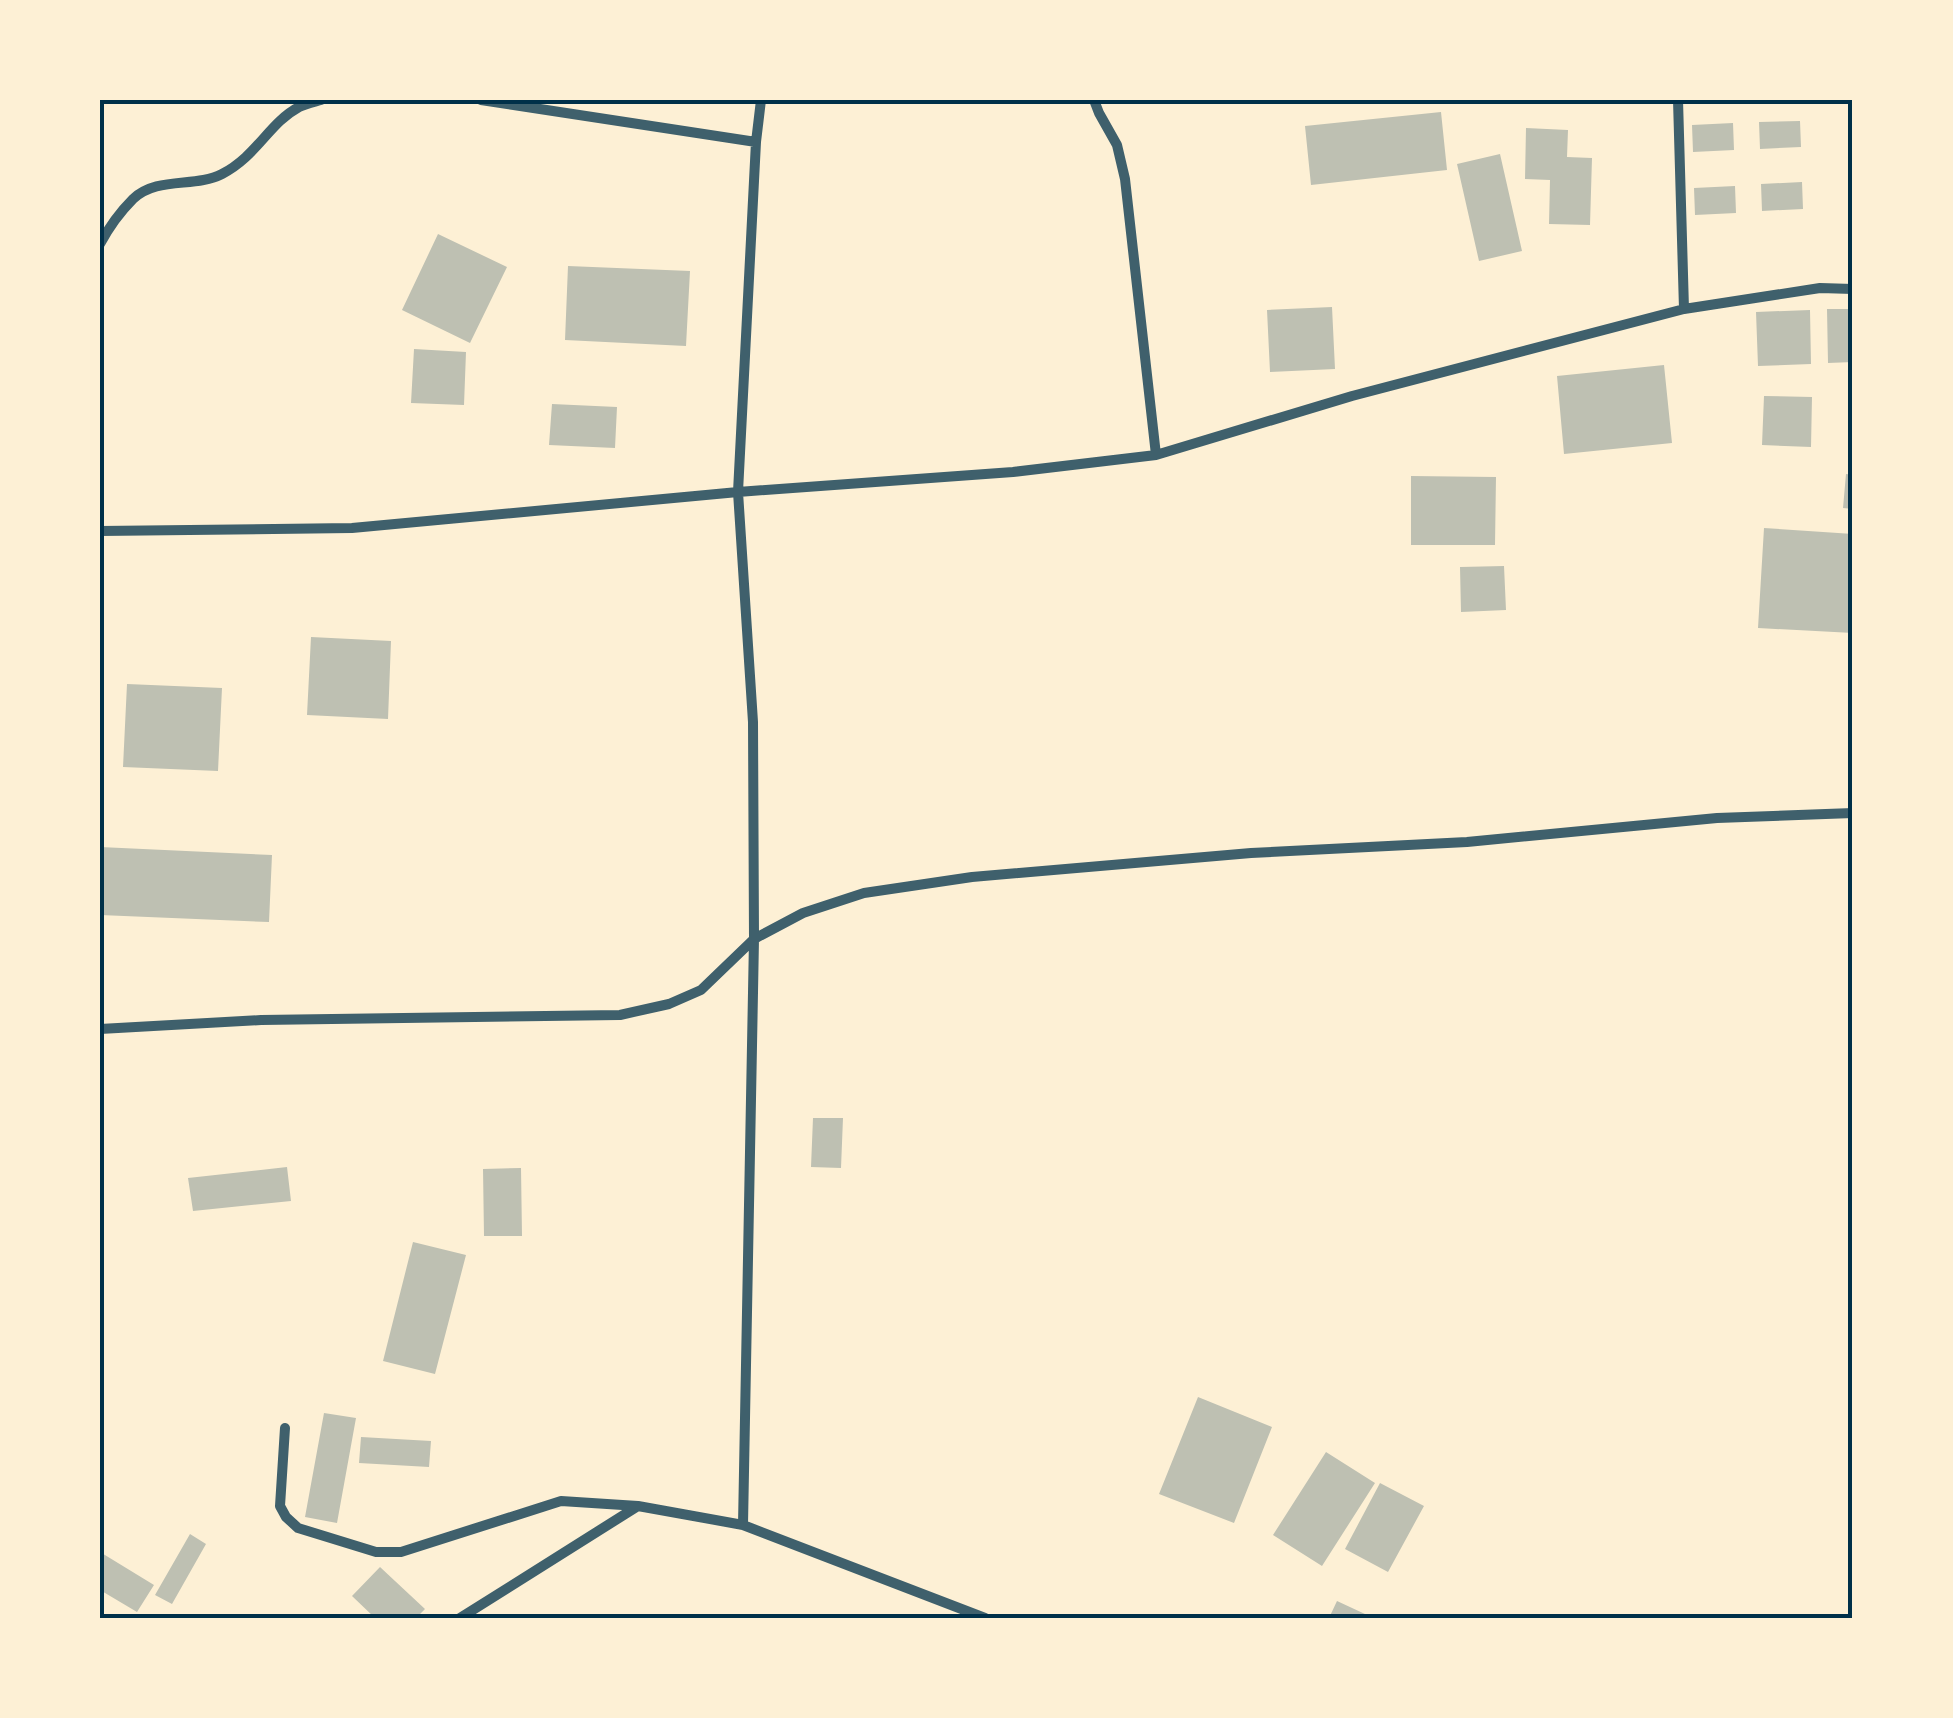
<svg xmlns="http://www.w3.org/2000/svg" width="1953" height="1718" font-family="Rubik,sans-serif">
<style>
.building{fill:#bec0b2}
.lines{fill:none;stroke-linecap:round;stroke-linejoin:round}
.minor{stroke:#3f606c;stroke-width:10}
.neatline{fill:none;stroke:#003049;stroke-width:4}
</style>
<rect width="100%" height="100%" fill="#fdf0d5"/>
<path class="building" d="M1441,112L1447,170L1311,185L1305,126Z
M1800,121L1801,147L1760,149L1759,122Z
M1733,123L1734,150L1693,152L1692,125Z
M1526,128L1568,130L1567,157L1592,158L1590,225L1549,224L1550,180L1525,179Z
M1500,154L1522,251L1479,261L1457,164Z
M1802,182L1803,209L1762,211L1761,184Z
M1735,186L1736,213L1695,215L1694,188Z
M438,234L507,267L470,343L402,310Z
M568,266L690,271L686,346L565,340Z
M1332,307L1335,369L1270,372L1267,310Z
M1827,309H1853V362L1828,363Z
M1810,310L1811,364L1758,366L1756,312Z
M414,349L466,352L464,405L411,403Z
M1664,365L1672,443L1564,454L1557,376Z
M1764,396L1812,397L1811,447L1762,445Z
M552,404L617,407L615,448L549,445Z
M1846,474L1853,475V509L1843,508Z
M1411,476L1496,477L1495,545H1411Z
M1764,528L1853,534V633L1758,628Z
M1504,566L1506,610L1461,612L1460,567Z
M311,637L391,641L388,719L307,715Z
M127,684L222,688L218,771L123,767Z
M100,847L272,855L269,922L100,915Z
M813,1118H843L841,1168L811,1167Z
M287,1167L291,1201L193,1211L188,1178Z
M521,1168L522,1236H484L483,1169Z
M413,1242L466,1255L435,1374L383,1361Z
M1198,1397L1272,1427L1234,1523L1159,1494Z
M324,1413L356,1418L337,1523L305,1517Z
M361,1437L431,1441L429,1467L359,1463Z
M1326,1452L1375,1483L1322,1566L1273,1535Z
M1380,1483L1424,1506L1388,1572L1345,1549Z
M190,1534L206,1544L172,1604L155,1595Z
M100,1552L154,1585L137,1612L100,1590Z
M380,1567L425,1609L416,1618H375L352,1596Z
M1337,1601L1365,1614L1363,1618H1329Z"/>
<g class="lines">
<path class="minor" d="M481,100L756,142
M761,100L756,142L738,492L1013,472L1156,455L1352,396L1684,309
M1094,100L1099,113L1117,145L1125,179L1156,455
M1678,100L1684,309L1820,288L1853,289
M100,244C108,229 121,211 133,199C157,176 195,188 222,174C257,156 269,123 299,107C305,104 314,102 321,100
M100,531L352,528L738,492L753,722L754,939L803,913L864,893L972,877L1251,853L1467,842L1717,818L1853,813
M754,939L743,1525L985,1618
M100,1029L261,1020L620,1015L669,1004L701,990L754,939
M285,1428L280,1506L286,1517L298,1528L376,1552H401L561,1501L638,1506
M460,1618L638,1506L743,1525"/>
</g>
<rect width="1953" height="1718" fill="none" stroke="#fdf0d5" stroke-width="205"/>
<rect x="102" y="102" width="1748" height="1514" class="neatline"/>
</svg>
